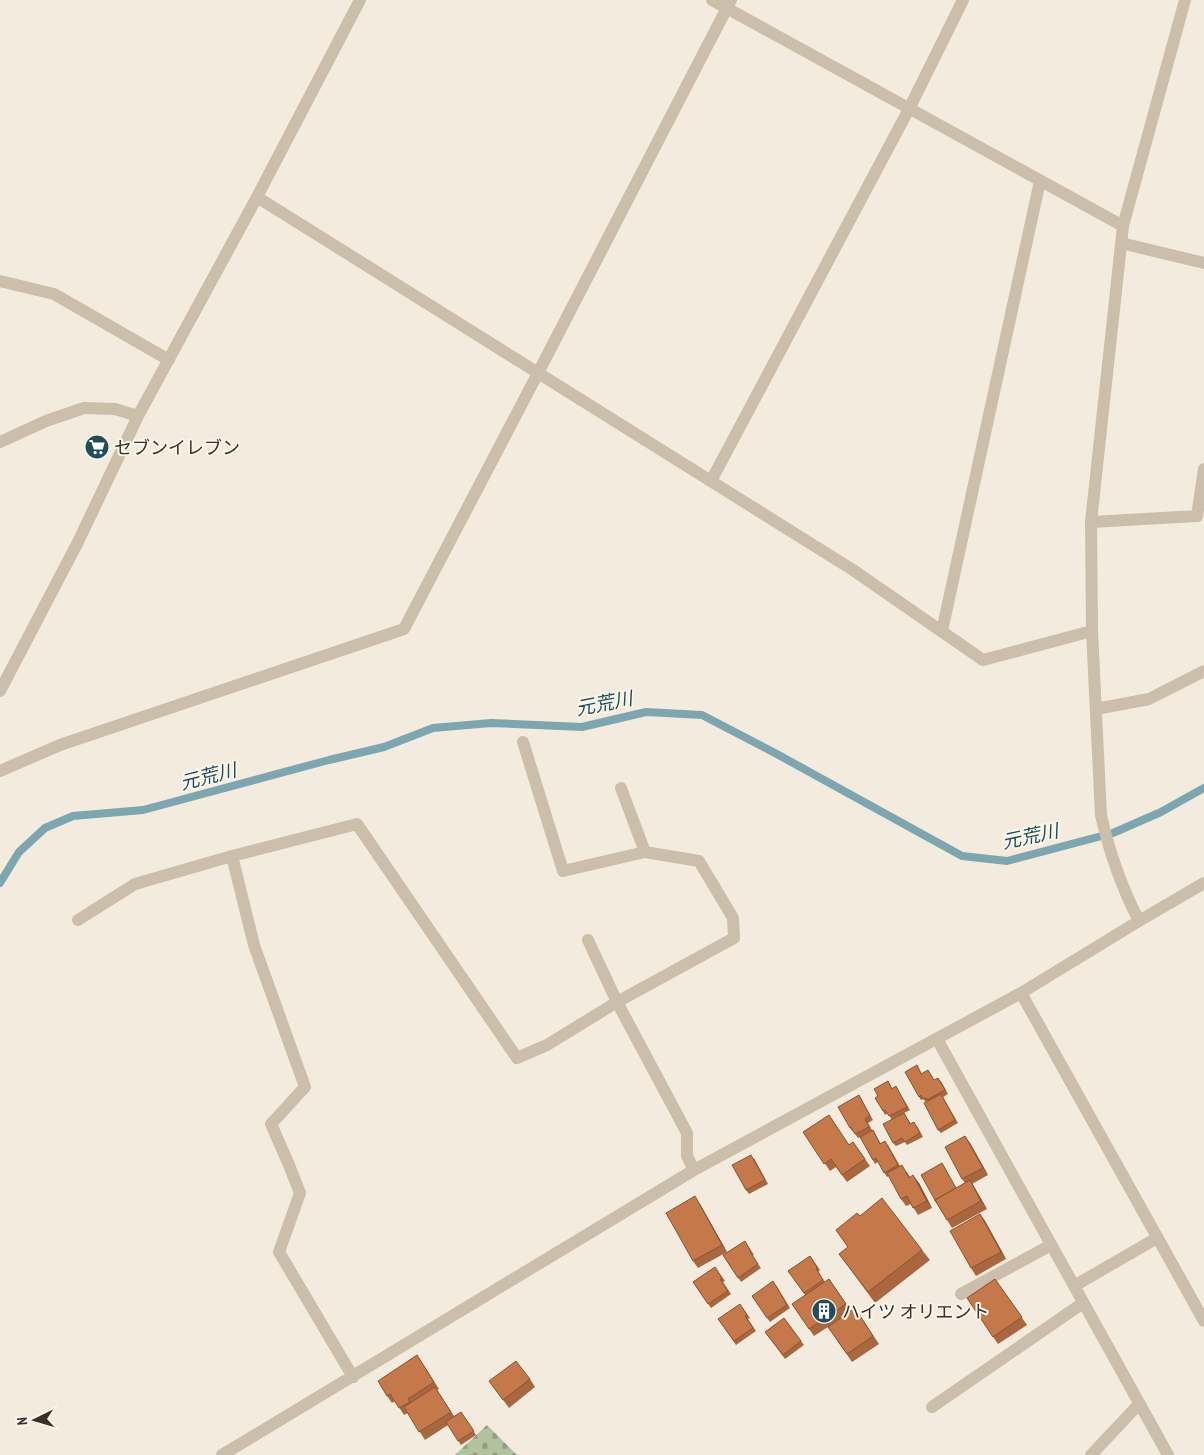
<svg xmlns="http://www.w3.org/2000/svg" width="1204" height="1455" font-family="'PT Sans Narrow','Noto Sans JP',sans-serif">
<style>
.cemetery{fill:url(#cemetery-stones)}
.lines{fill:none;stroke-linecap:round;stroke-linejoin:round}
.stream{stroke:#7da7b0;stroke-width:8}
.minor{stroke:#cbbeaa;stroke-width:12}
.wall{fill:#a9673f}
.shaded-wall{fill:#8a5433}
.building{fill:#c57849;stroke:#8a5433}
.labels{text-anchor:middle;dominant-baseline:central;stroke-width:4;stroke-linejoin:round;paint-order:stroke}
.poi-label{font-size:18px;fill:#383029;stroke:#faf5eb;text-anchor:start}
.water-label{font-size:19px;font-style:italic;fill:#1f4e5a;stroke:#faf5eb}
</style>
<defs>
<pattern id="cemetery-stones" width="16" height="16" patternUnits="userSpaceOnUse" patternTransform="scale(1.25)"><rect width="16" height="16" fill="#b1c29e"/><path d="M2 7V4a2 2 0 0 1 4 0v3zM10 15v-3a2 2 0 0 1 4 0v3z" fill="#919e81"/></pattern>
</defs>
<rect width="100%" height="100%" fill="#f3ecde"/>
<path class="cemetery" d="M487,1425L517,1455H455Z"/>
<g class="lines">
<path class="stream" d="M0,883L19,852L45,828L73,816L143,810L329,760L384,747L433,728L491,723L582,727L646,712L702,715L775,753L962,856L1007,861L1113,833L1161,812L1204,788"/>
<path class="minor" d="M712,0L1123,226
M257,197L853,570L983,660L1092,631
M1121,243L1204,263
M0,281L54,294L169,360
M0,442L46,421L84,408L115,409L138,416
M711,481L909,109L963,0
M1091,522L1197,516L1204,469
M942,631L1040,181
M0,691L78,542L138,416L257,197L360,0
M1096,709L1149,699L1204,671
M0,771L60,745L404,629L538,373L731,0
M621,788L645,852
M232,856L357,824L517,1058L547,1045L617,1002L734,938L733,918L699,861L645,852L563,871L523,742
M78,920L135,884L232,856L254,945L305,1087L271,1124L289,1165L300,1193L279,1252L353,1377
M1139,921C1122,888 1109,851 1101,815L1092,631L1091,522L1123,226L1185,0
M588,940L617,1002L687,1133V1156L694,1170
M1021,993L1204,1321
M937,1039L1168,1455
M1074,1286L1157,1238
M961,1294L1051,1245
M932,1407L1083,1303
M222,1455L694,1170L1021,993L1139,921L1204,883
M1091,1455L1139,1404"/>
</g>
<path class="wall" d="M917,1065L922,1074L928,1070L934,1080L941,1081L948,1094L943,1097L958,1123L941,1133L938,1130L926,1102L923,1099L921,1100L919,1097Z
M888,1081L892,1088L896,1086L898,1090L910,1110L904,1113L911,1124L917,1126L923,1137L907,1145L905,1142L896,1146L893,1143L892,1120L888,1113L885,1115L883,1111L878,1096Z
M859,1095L873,1120L868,1123L872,1130H873L875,1134L881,1144L888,1145L900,1166L907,1172L910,1177L919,1183L932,1208L918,1215L911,1204L906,1206L901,1199L889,1176L887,1177L878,1162L875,1164L860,1137L858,1138L853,1131H852L850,1128Z
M803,1132L849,1145L853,1142L870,1166L847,1182L836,1167L830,1171Z
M970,1143L988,1175L972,1184L987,1209L952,1228L936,1202L942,1163L956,1188L965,1183L962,1179Z
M754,1158L768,1184L749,1194L746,1190Z
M700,1204L727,1252L698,1268L693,1261Z
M980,1214L985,1221L1006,1259L976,1276L971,1268Z
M860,1216L922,1250L930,1260L875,1303L839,1254L848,1247L836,1230Z
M745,1241L754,1255L752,1256L761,1268L741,1282L723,1255Z
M810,1256L820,1270L818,1272L825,1282L829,1279L851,1311L855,1308L879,1344L852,1362L828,1327L814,1336L792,1304L805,1295L788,1271Z
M715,1267L725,1281L723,1282L731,1294L711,1308L693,1282Z
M995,1279L1027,1325L998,1344L967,1298Z
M776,1285L790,1308L770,1322L752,1296Z
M740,1304L750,1318L748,1319L756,1331L736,1345L718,1319Z
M784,1318L804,1345L785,1359L765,1332Z
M417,1355L439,1389L437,1390L454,1416L461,1412L476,1435L461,1445L448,1425L425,1440L408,1413L404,1415L395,1401L392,1403L387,1396Z
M530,1379L535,1387L509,1408L489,1381Z"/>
<path class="shaded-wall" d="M965,1136L970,1143L988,1175L983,1168Z
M913,1175L919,1183L932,1208L927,1201Z
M970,1180L975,1188L987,1209L981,1201Z
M695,1196L700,1204L727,1252L722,1245Z
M980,1214L985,1221L1006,1259L1001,1252Z"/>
<path class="building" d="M917,1065L921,1074L928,1070L934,1080L938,1078L945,1090L927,1100L926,1098L923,1099L921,1095L919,1097L905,1072Z
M888,1081L892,1089L896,1086L907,1107L889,1116L885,1110L883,1111L875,1098L878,1096L874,1089Z
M941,1094L955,1120L938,1130L924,1103Z
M859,1095L870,1116L865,1119L869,1127L855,1134L851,1127L850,1128L838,1107Z
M904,1113L910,1124L914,1122L920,1133L905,1142L902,1138L893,1143L883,1124Z
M829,1115L849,1145L853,1142L865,1159L842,1175L831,1159L824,1164L803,1132Z
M873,1130L880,1144L885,1141L898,1165L884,1173L876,1158L873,1160L860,1137Z
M965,1136L983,1168L962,1179L945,1147Z
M751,1155L765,1180L746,1190L732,1165Z
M942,1163L956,1188L935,1200L936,1202L921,1175Z
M902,1165L909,1178L913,1175L927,1201L913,1208L907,1196L901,1199L887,1173Z
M970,1180L981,1201L947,1220L935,1200Z
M695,1196L722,1245L693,1261L666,1213Z
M882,1198L922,1250L868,1292L839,1254L848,1247L836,1230L857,1213L860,1216Z
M980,1214L1001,1252L971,1268L950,1231Z
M745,1241L751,1252H750L758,1264L738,1278L723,1255Z
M810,1256L817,1267L816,1268L823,1280L804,1293L788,1271Z
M715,1267L722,1278L720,1279L728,1291L708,1304L693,1282Z
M829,1279L846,1304L809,1329L792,1304Z
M995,1279L1022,1317L993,1337L967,1298Z
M773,1281L787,1305L767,1318L752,1296Z
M740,1304L747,1315L745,1316L753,1328L734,1341L718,1319Z
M855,1308L873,1336L847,1354L828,1327Z
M784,1318L801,1341L783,1355L765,1332Z
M417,1355L434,1382L408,1399L410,1402L399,1408L390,1394L387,1396L378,1381Z
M516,1361L530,1379L503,1400L489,1381Z
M435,1387L451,1412L419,1432L404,1407Z
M461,1412L474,1431L458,1441L446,1422Z"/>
<defs>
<symbol id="supermarket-disc" viewBox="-11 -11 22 22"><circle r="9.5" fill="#1f4e5a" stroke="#faf5eb"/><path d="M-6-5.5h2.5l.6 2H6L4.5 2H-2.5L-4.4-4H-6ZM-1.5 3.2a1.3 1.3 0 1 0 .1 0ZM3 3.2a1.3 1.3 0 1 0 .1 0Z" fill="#fff"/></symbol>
<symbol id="building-disc" viewBox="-11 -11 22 22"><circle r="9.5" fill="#1f4e5a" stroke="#faf5eb"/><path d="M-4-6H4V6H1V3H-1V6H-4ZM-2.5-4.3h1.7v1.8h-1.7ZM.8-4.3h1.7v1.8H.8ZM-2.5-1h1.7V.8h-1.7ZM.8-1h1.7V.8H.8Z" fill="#fff"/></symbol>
</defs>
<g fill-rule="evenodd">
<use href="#supermarket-disc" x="83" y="433" width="28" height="28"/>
<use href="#building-disc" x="810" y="1297" width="28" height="28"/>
</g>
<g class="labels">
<g class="poi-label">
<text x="114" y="447">セブンイレブン</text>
<text x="842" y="1311">ハイツ オリエント</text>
</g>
<g class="water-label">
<text transform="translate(604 703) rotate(-11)">元荒川</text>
<text transform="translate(208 776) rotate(-14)">元荒川</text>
<text transform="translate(1030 836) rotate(-12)">元荒川</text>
</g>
</g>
<g transform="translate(35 1420) rotate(265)" stroke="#faf5eb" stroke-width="4" paint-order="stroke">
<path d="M0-4L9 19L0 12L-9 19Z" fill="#383029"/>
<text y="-8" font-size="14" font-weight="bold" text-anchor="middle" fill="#383029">N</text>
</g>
</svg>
